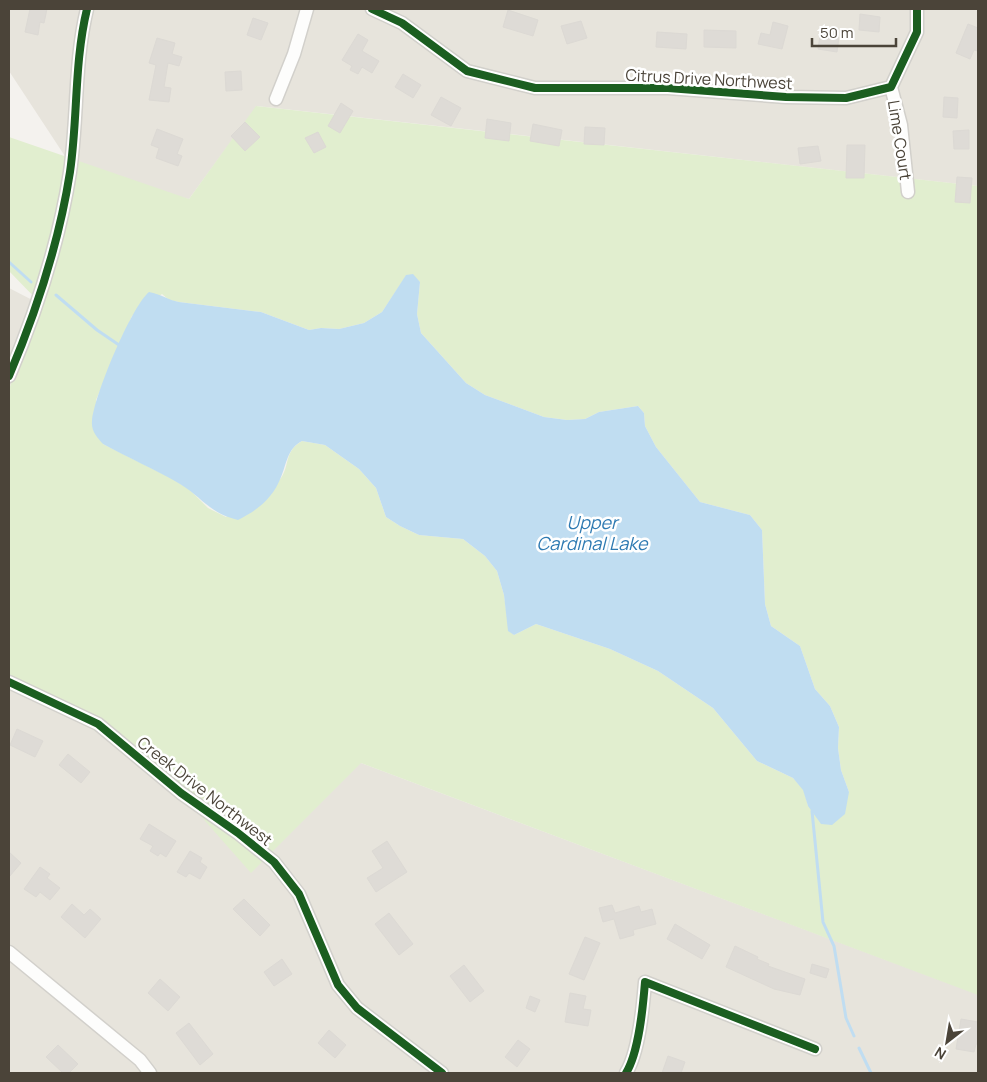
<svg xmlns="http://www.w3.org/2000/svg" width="987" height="1082" font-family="Manrope,sans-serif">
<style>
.residential{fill:#e7e4dc}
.green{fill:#e1eecf;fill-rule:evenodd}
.water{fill:#c0ddf1}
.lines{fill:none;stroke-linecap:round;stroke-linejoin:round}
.stream{stroke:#c0ddf1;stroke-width:3}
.building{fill:#dedbd6;stroke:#dcd9d4}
.minor-casing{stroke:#d2d0cb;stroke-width:15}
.minor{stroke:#fdfdfc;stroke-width:12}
.cycleway-casing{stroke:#fff;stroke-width:11}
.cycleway{stroke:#1b5e20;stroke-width:8}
.labels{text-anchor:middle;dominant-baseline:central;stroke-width:5;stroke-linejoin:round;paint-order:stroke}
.street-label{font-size:16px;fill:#4b4439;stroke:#fff}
.water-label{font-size:18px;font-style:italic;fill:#2e7ab2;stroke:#fff}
</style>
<rect width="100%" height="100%" fill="#f4f2ee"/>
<path class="residential" d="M9,9H978V186L257,106L189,199L76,173L9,71Z
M9,288L42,305L9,389Z
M9,685L57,706L168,779L361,763L977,994L978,974V1073H9Z"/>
<path class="green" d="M256,106L978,186V995L361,763L251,873L168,779L57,706L9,685V389L42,305L9,271V137L189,199ZM406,276L420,282L417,314L421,333L466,383L485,395L544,417L567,420L585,419L599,412L638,406L644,413L645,426L656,447L700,502L750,515L762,530L765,604L771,626L800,646L815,689L830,706L839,727L838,748L841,770L849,792L808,806L804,790L793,778L757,761L713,708L658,671L610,649L536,624L514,635L509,631L504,595L497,571L485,556L463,539L419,535L400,526L386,517L376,488L359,469L325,445L302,441C284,451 290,465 281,478C273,487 238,508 226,517L208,508L190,490L173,479L103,444L96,400L132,316L162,294L169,300L179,302L261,312L309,330L321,328L339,329L364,323L382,312Z"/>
<path class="water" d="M413,274L420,282L417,314L421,333L466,383L485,395L544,417L567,420L585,419L599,412L638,406L644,413L645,426L656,447L700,502L750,515L762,530L765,604L771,626L800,646L815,689L830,706L839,727L838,748L841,770L849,792L845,814L832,825L821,824L808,806L803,790L793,778L757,761L713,708L658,671L610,649L536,624L514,635L508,631L504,595L497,571L485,556L463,539L419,535L400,526L386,517L376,488L359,469L325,445L302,441C287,449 287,463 281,477C273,498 258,510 238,520C209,513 203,498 180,484C155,469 128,458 103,444C97,437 91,431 92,421C94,396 131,307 149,292C161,294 168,300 179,302L261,312L309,330L321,328L339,329L364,323L382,312L406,275Z"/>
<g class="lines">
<path class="stream" d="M9,262L31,282
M56,295L97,330L119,345
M812,811L823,922L834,946L846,1018L854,1036
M859,1048L871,1073"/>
</g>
<path class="building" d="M30,9H47L44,23L40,22L38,35L25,32Z
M508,10L538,20L533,36L503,27Z
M860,14L880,17L879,32L859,30Z
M253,18L268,23L261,40L247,35Z
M581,21L587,38L567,44L561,26Z
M773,22L788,26L782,49L758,44L761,33L770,35Z
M968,24L978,28V51L974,50L970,59L956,53Z
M704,30L736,31V48L704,47Z
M657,32L687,34L686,49L656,47Z
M358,34L368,40L362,51L379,61L372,73L362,67L358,74L350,70L352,66L342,60Z
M820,35L839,37L837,52L818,49Z
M157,38L175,43L172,54L182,57L179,66L168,63L164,87L171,88L169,102L149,100L156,65L149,63Z
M241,71L242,90L226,91L225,72Z
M403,74L421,85L413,98L395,87Z
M441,97L461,108L451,126L431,115Z
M944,97L958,98L957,118L943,117Z
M341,103L353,111L340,133L328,126Z
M487,119L511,123L509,141L485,138Z
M245,122L260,137L245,151L231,136Z
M533,124L562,130L559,146L530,141Z
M585,127L605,128L604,145L584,144Z
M157,129L183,139L177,154L182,156L178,166L156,158L159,148L151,145Z
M969,130V149H954L953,131Z
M318,132L326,147L314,153L305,138Z
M847,145H865L864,178H846Z
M818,146L821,161L800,164L798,148Z
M957,177L972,178L970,203L955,202Z
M17,729L43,741L35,757L10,745Z
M68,754L90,772L81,783L59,765Z
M149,824L176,841L166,857L160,853L158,856L150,851L153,846L140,839Z
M387,841L407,872L376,892L367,878L383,868L372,851Z
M190,851L202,858L200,862L207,867L200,879L189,873L186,877L177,872Z
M9,852L21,863L9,877Z
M40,867L50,874L47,878L60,888L50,900L40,892L36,897L24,889Z
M244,899L270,925L260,936L233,909Z
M72,904L84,915L90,909L101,919L85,938L61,917Z
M612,905L615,913L639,906L641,912L652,909L656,924L633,930L634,935L620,939L614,919L603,922L599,908Z
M389,913L413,944L399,955L375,924Z
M675,924L710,945L702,959L667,939Z
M585,937L600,943L584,980L569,974Z
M735,946L758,957L757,959L769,964L768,966L805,979L800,995L774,989L726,967Z
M282,959L292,974L274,986L264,972Z
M812,964L829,969L826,978L810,973Z
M464,965L484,991L470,1002L450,976Z
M160,979L180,997L168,1011L148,993Z
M570,993L586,996L583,1009L591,1010L588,1026L565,1022Z
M530,996L540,1000L535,1012L526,1008Z
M961,1019L978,1022V1044H976L974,1052L956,1049Z
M189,1023L213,1054L200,1065L176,1033Z
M329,1030L346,1045L335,1058L318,1043Z
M518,1040L530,1049L517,1067L505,1057Z
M58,1045L78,1064L69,1073H63L46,1057Z
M668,1056L685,1062L681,1073H662Z"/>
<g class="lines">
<defs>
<path id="minor" d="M372,9L402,23L467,71L535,88H668L786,97L846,98L891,87L917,32V9
M891,87L901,125L908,192
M276,99L294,54L307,9
M9,376C37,310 59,243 70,172C78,117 74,63 87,9
M9,682L98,724L181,793L238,833L274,862L299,894L338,985L357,1008L442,1073
M9,952L140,1060L150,1073
M626,1073C639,1052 643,1007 645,982L815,1049"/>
</defs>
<use href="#minor" class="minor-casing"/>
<use href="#minor" class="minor"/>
<defs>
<path id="cycleway" d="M372,9L402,23L467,71L535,88H668L786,97L846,98L891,87L917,32V9
M9,376C37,310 59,243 70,172C78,117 74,63 87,9
M9,682L98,724L181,793L238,833L274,862L299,894L338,985L357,1008L442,1073
M626,1073C639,1052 643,1007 645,982L815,1049"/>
</defs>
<use href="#cycleway" class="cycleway-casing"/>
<use href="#cycleway" class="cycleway"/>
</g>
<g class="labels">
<g class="street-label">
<text transform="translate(709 79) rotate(3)">Citrus Drive Northwest</text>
<text transform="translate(900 140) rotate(81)">Lime Court</text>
<text transform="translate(205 791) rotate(38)">Creek Drive Northwest</text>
</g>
<g class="water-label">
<text x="592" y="522">Upper<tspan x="592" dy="21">Cardinal Lake</tspan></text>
</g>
</g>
<rect width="987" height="1082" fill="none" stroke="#4b4439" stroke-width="20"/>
<g transform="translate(947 1042) rotate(211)" stroke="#ffffff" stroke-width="4" paint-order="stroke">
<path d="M0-4L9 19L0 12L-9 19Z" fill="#4b4439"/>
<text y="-8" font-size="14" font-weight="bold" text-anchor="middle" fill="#4b4439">N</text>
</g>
<path d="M812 38v8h84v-8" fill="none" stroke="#4b4439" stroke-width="2.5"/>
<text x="820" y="38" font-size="15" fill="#4b4439" stroke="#ffffff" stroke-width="4" paint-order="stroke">50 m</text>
</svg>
